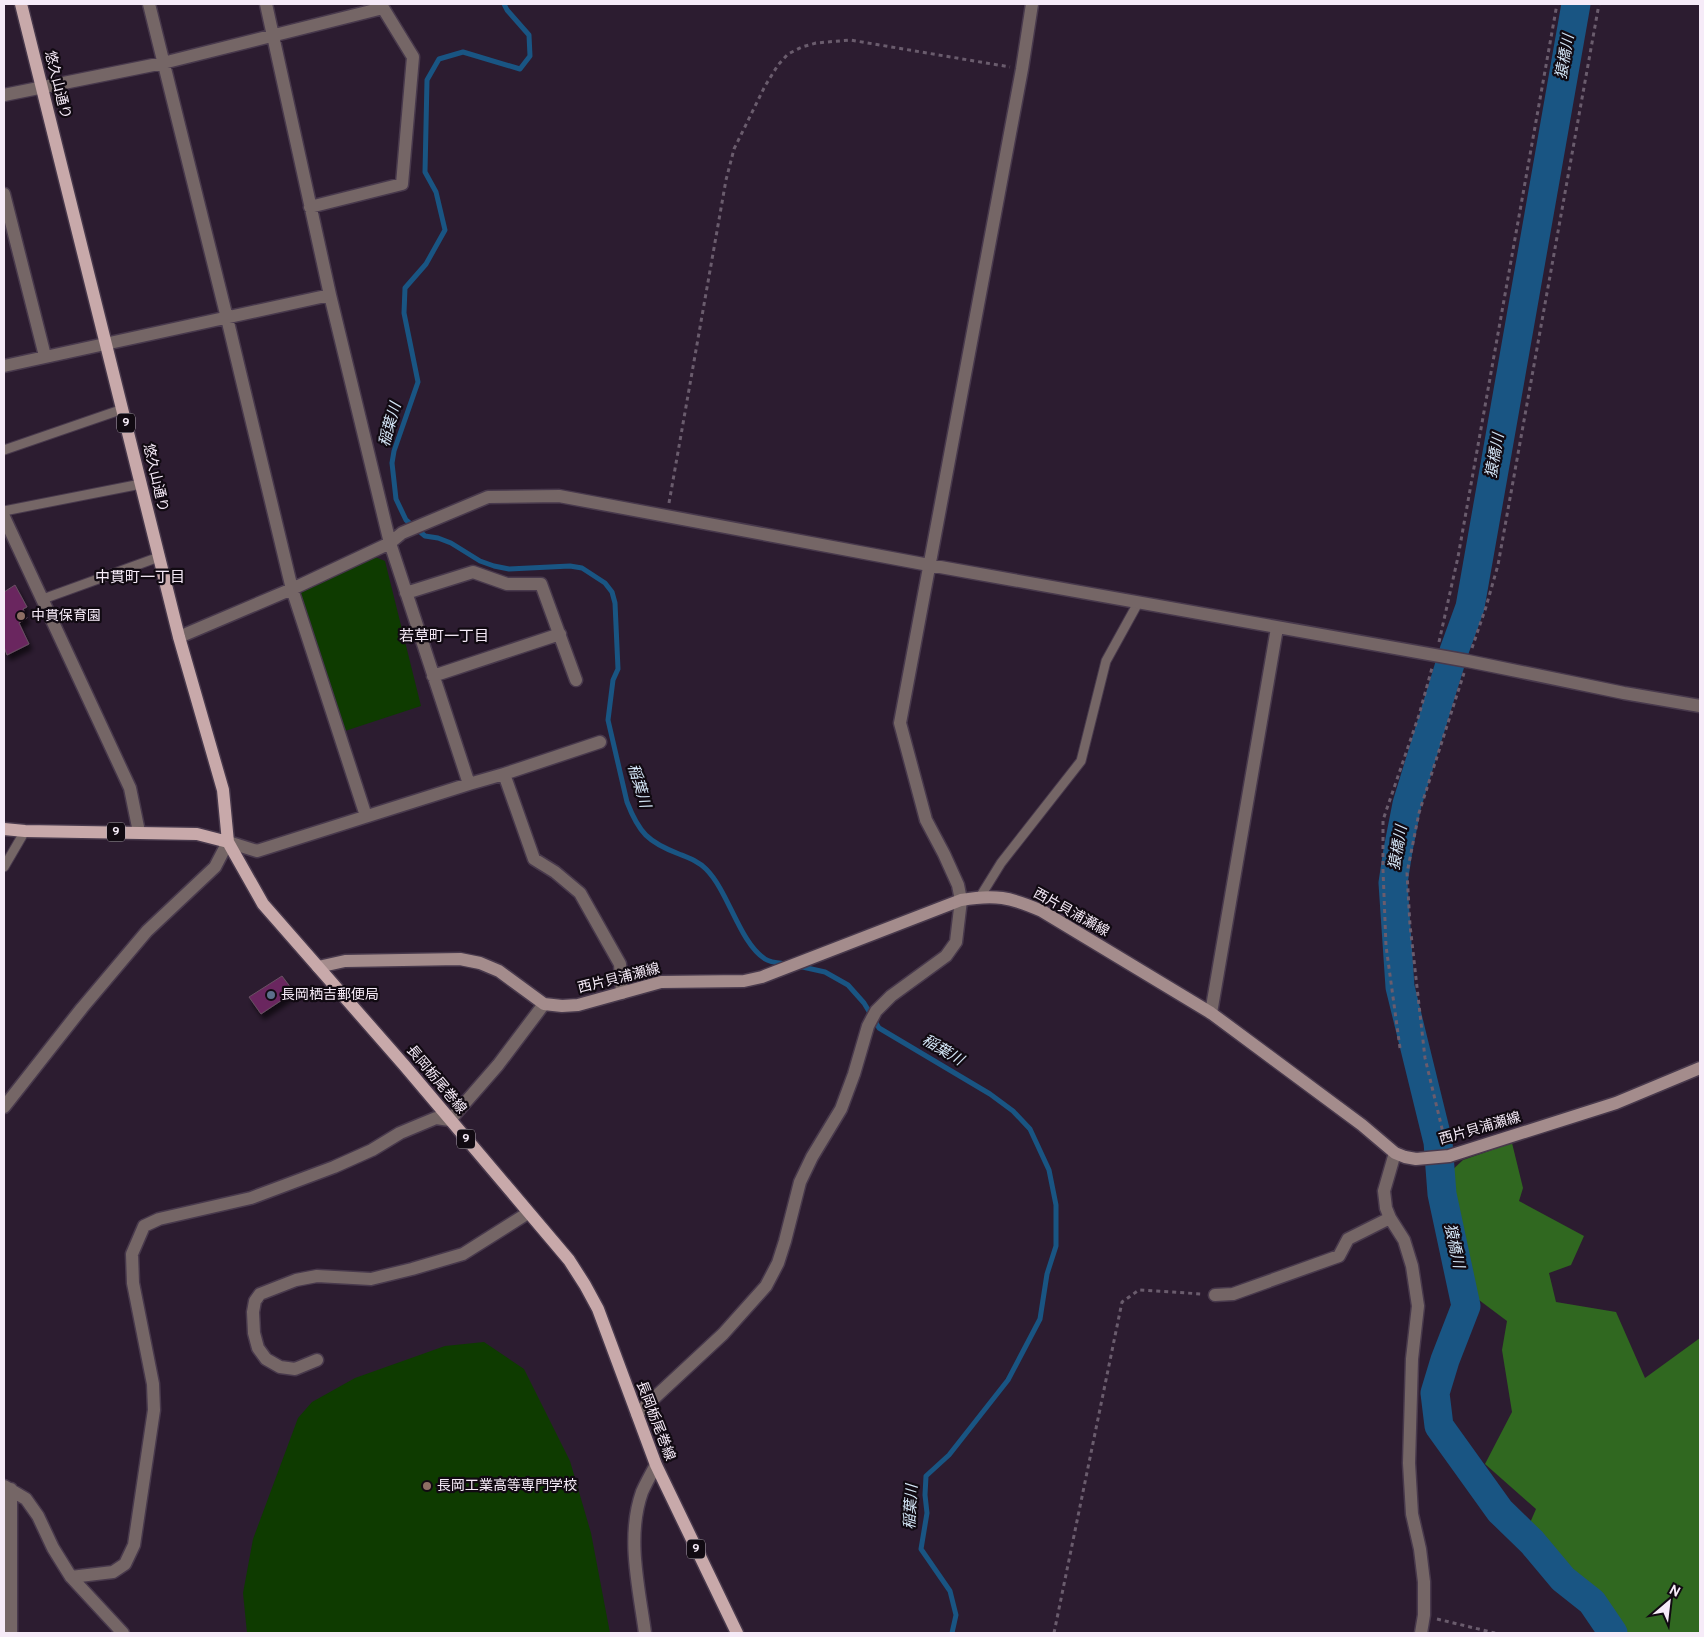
<svg xmlns="http://www.w3.org/2000/svg" width="1704" height="1637" font-family="Overpass,'Noto Sans JP',sans-serif">
<style>
.green{fill:#0e3b00}
.forest{fill:#306820}
.lines{fill:none;stroke-linecap:round;stroke-linejoin:round}
.stream{stroke:#195583;stroke-width:5}
.river{stroke:#195583;stroke-width:29}
.building{fill:#6a275e;stroke:#685062;filter:url(#shadow)}
.lane-casing{stroke:#48394c;stroke-width:11}
.street-casing{stroke:#48394c;stroke-width:15}
.secondary-casing{stroke:#48394c;stroke-width:15}
.primary-casing{stroke:#48394c;stroke-width:15}
.path{stroke:#6a5c6d;stroke-width:3;stroke-dasharray:4 4;stroke-linecap:butt}
.lane{stroke:#756666;stroke-width:9}
.street{stroke:#756666;stroke-width:12}
.secondary{stroke:#a48c8c;stroke-width:12}
.primary{stroke:#c8a9aa;stroke-width:12}
.education-dot{fill:#8d6e63;stroke:#110a12;stroke-width:2}
.service-dot{fill:#5c6f8a;stroke:#110a12;stroke-width:2}
.labels{text-anchor:middle;dominant-baseline:central;stroke-width:4.5;stroke-linejoin:round;paint-order:stroke}
.shield{fill:#110a12;stroke:#b1a8b3;stroke-width:1}
.shield-label{font-size:12px;font-weight:bold;fill:#f6ebf8}
.street-label{font-size:14px;fill:#f6ebf8;stroke:#110a12}
.poi-label{font-size:14px;fill:#f6ebf8;stroke:#110a12;text-anchor:start}
.water-label{font-size:15px;font-style:italic;fill:#d4e6f7;stroke:#110a12}
.neighbourhood-label{font-size:15px;fill:#f6ebf8;stroke:#110a12}
</style>
<defs>
<filter id="shadow"><feDropShadow dx="3" dy="5.5" stdDeviation="2.5" flood-color="#0009"/></filter>
</defs>
<rect width="100%" height="100%" fill="#2c1c30"/>
<path class="green" d="M375,557L385,561L421,706L345,731L300,593Z
M484,1342L524,1369L570,1461L591,1533L610,1633H247L243,1593L253,1539L298,1418L312,1402L355,1378L445,1346Z"/>
<path class="forest" d="M1512,1143L1523,1188L1519,1201L1584,1236L1571,1265L1549,1273L1556,1302L1616,1312L1645,1378L1700,1338V1633H1602L1520,1546L1536,1509L1485,1464L1512,1412L1502,1350L1507,1321L1471,1294L1448,1174L1463,1160Z"/>
<g class="lines">
<path class="stream" d="M504,4L507,10L529,35L530,56L520,69L463,52L439,59L427,80L425,172L436,192L445,230L426,264L405,288L404,313L418,382L394,451L392,463L396,499L406,520L425,536L438,538L451,543L480,561L494,566L509,569L570,566L582,568L605,583L612,592L615,603L618,669L613,680L608,720L627,802C639,833 648,842 679,854C689,858 698,861 706,869C729,892 739,942 765,959C771,963 781,963 788,964
M798,966L825,972L848,985L864,1003L879,1028L990,1094L1013,1111L1030,1129L1049,1170L1056,1205V1246L1047,1274L1040,1319L1008,1380L949,1455L926,1476L925,1495L927,1513L921,1549L950,1591L956,1615L952,1633"/>
<path class="river" d="M1576,4L1470,607L1454,651L1407,804L1398,850L1393,883L1400,987L1438,1142L1442,1194L1466,1306L1445,1360L1435,1393L1439,1426L1500,1511L1532,1542L1563,1579L1592,1602L1613,1633"/>
</g>
<path class="building" d="M15,585L27,607L23,609L27,618L19,623L29,644L7,655L4,647V592Z
M282,976L294,992L261,1014L249,997Z"/>
<g class="lines">
<defs>
<path id="lane" d="M4,450L123,409
M4,511L141,484
M43,599L159,557
M4,867L25,831
M980,897L1001,863L1081,761L1106,661L1138,603"/>
<path id="street" d="M149,4L227,318L292,589L366,816
M4,95L163,63L383,8
M4,194L45,356
M310,207L402,184L413,57L383,8L382,4
M4,366L330,295
M4,517L130,788L139,832
M406,593L473,572L507,584H541L576,680
M179,637L292,589L390,543L402,533L488,497L559,496L929,565L1468,661L1624,693L1700,706
M433,676L560,634
M504,774L600,742
M469,784L504,774L534,859L555,872L580,893L620,964L622,993
M1211,1013L1277,628
M4,1107L82,1008L147,931L215,867L228,842L257,851L469,784L390,543L330,295L266,4
M1395,1153L1384,1191L1386,1208L1390,1218L1404,1240L1412,1266L1418,1306L1412,1359L1409,1463L1412,1514L1420,1549L1424,1582V1615L1421,1633
M1215,1295L1233,1294L1339,1256L1348,1239L1390,1218
M317,1360L295,1369L280,1367L266,1359L258,1348L254,1333L253,1312L255,1301L260,1294L296,1280L317,1276L371,1279L412,1269L463,1254L528,1213
M637,1414L723,1334L766,1286L778,1263L785,1241L800,1182L812,1157L841,1109L854,1074L868,1026L876,1011L891,996L946,956L956,942L961,900L958,885L944,854L926,820L900,723L1022,69L1032,4
M4,1486L26,1499L38,1516L53,1548L71,1577L123,1633
M11,1489V1633
M71,1577L113,1572L125,1564L134,1545L154,1410L153,1384L133,1283L132,1254L144,1226L159,1219L251,1198L334,1167L372,1150L400,1133L436,1118L450,1120L498,1065L544,1004
M645,1633C639,1588 626,1537 642,1492C646,1483 651,1474 656,1465"/>
<path id="secondary" d="M318,967L345,961L460,959L480,963L499,971L544,1004L562,1006L578,1005L661,982L744,981L762,977L961,900C995,894 1010,897 1042,911L1211,1013L1362,1125L1395,1153L1405,1157L1416,1159L1449,1156L1616,1103L1700,1068"/>
<path id="primary" d="M21,4L179,637L223,790L228,842
M4,829L25,831L197,834L228,842L263,904L404,1065L569,1260L585,1285L598,1309L656,1465L737,1633"/>
</defs>
<use href="#lane" class="lane-casing"/>
<use href="#street" class="street-casing"/>
<use href="#secondary" class="secondary-casing"/>
<use href="#primary" class="primary-casing"/>
<path class="path" d="M669,503L726,180L734,149L765,86L778,65L788,54L802,47L816,43L850,40L1010,67
M1439,642L1458,557L1557,4
M1472,648L1486,607L1498,565L1599,4
M1400,1048L1386,946L1383,870V820L1419,715L1432,668
M1446,1145L1425,1058L1410,925L1407,873L1419,813L1464,673
M1437,1619L1495,1633
M1054,1633L1122,1302L1139,1290L1202,1294"/>
<use href="#lane" class="lane"/>
<use href="#street" class="street"/>
<use href="#secondary" class="secondary"/>
<use href="#primary" class="primary"/>
</g>
<g class="education-dot">
<circle cx="21" cy="616" r="5"/>
<circle cx="427" cy="1486" r="5"/>
</g>
<circle class="service-dot" cx="271" cy="995" r="5"/>
<g class="labels">
<g class="shield">
<rect x="117" y="413.5" width="18" height="19" rx="4"/>
<rect x="107" y="822.5" width="18" height="19" rx="4"/>
<rect x="457" y="1129.5" width="18" height="19" rx="4"/>
<rect x="687" y="1539.5" width="18" height="19" rx="4"/>
</g>
<g class="shield-label">
<text x="126" y="423">9</text>
<text x="116" y="832">9</text>
<text x="466" y="1139">9</text>
<text x="696" y="1549">9</text>
</g>
<g class="street-label">
<text transform="translate(57 85) rotate(76)">悠久山通り</text>
<text transform="translate(155 478) rotate(77)">悠久山通り</text>
<text transform="translate(1071 913) rotate(29)">西片貝浦瀬線</text>
<text transform="translate(619 979) rotate(-14)">西片貝浦瀬線</text>
<text transform="translate(436 1080) rotate(50)">長岡栃尾巻線</text>
<text transform="translate(1480 1129) rotate(-16)">西片貝浦瀬線</text>
<text transform="translate(655 1421) rotate(69)">長岡栃尾巻線</text>
</g>
<g class="poi-label">
<text x="31" y="616">中貫保育園</text>
<text x="281" y="995">長岡栖吉郵便局</text>
<text x="437" y="1486">長岡工業高等専門学校</text>
</g>
<g class="water-label">
<text transform="translate(1566 57) rotate(-80)">猿橋川</text>
<text transform="translate(391 425) rotate(-74)">稲葉川</text>
<text transform="translate(1496 456) rotate(-80)">猿橋川</text>
<text transform="translate(638 786) rotate(73)">稲葉川</text>
<text transform="translate(1399 848) rotate(-80)">猿橋川</text>
<text transform="translate(942 1051) rotate(31)">稲葉川</text>
<text transform="translate(1453 1246) rotate(78)">猿橋川</text>
<text transform="translate(912 1507) rotate(-87)">稲葉川</text>
</g>
<g class="neighbourhood-label">
<text x="140" y="578">中貫町一丁目</text>
<text x="444" y="637">若草町一丁目</text>
</g>
</g>
<rect width="1704" height="1637" fill="none" stroke="#f6ebf8" stroke-width="10"/>
<g transform="translate(1669 1602) rotate(28)" stroke="#110a12" stroke-width="4" paint-order="stroke">
<path d="M0-4L9 19L0 12L-9 19Z" fill="#f6ebf8"/>
<text y="-8" font-size="14" font-weight="bold" text-anchor="middle" fill="#f6ebf8">N</text>
</g>
</svg>
